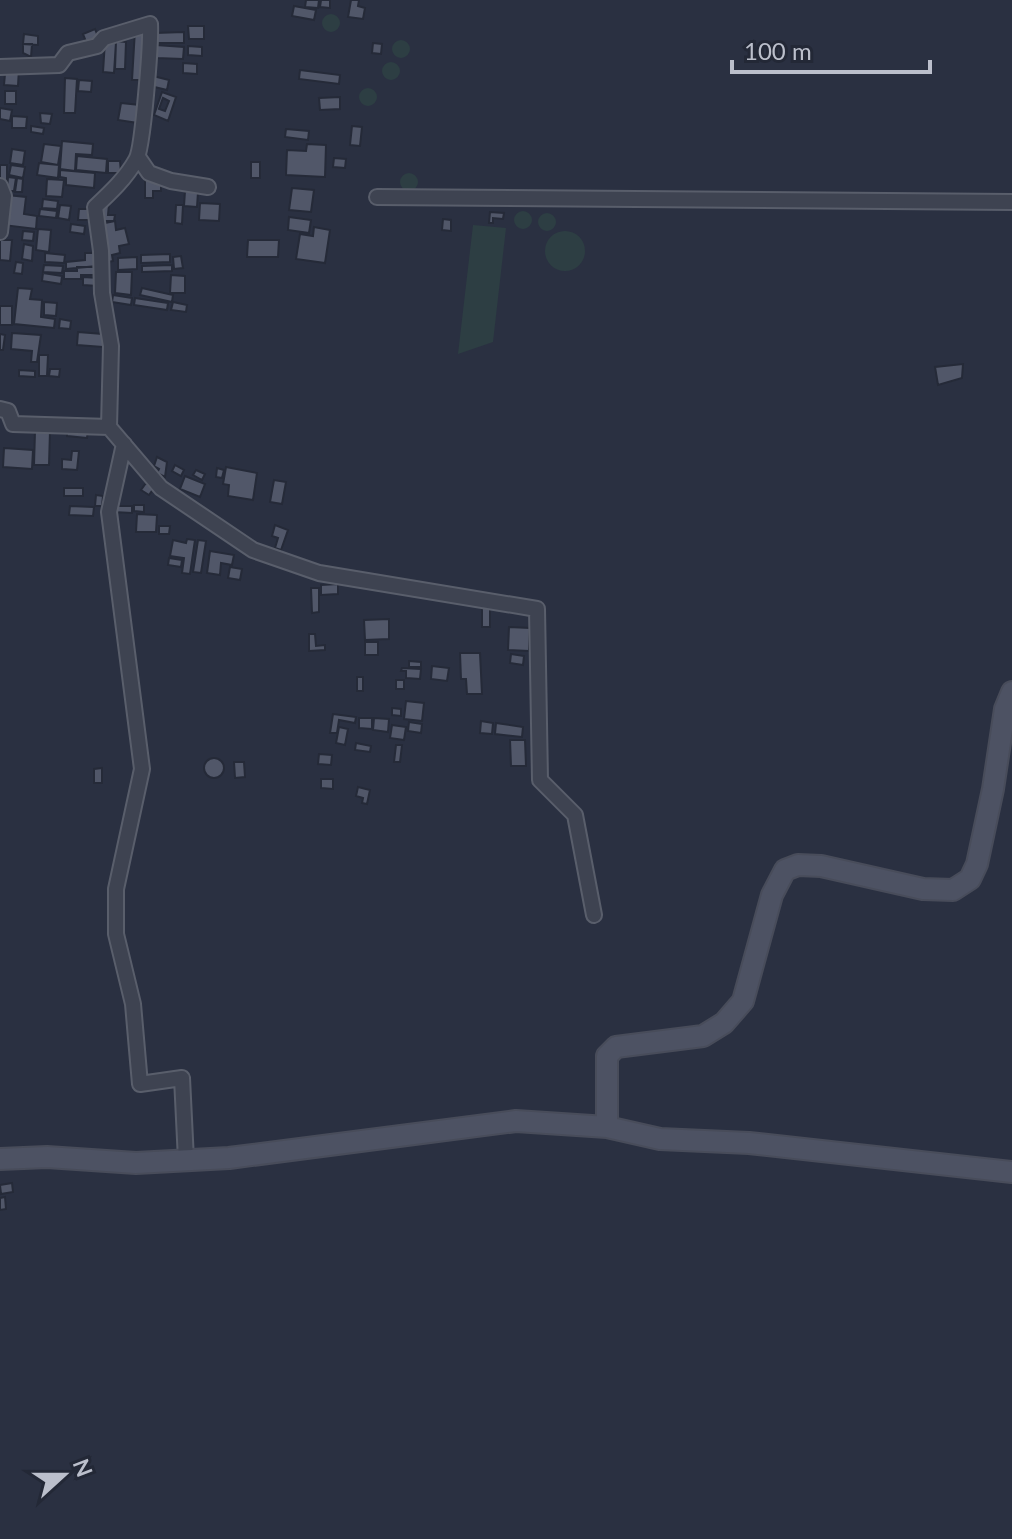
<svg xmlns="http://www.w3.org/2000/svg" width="1012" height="1539" font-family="Lato,sans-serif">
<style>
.green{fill:#2d3e43}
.building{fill:#515769;stroke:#252a38;stroke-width:2;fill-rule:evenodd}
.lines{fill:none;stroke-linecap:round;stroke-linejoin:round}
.street-casing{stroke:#595e6b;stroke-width:18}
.secondary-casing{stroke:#484c5a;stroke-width:24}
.street{stroke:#3e4351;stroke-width:14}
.secondary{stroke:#4d5263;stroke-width:20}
</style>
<rect width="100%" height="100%" fill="#2a3041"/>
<path class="green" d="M322 23a9 9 0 1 1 18 0a9 9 0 1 1-18 0Z
M392 49a9 9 0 1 1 18 0a9 9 0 1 1-18 0Z
M382 71a9 9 0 1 1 18 0a9 9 0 1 1-18 0Z
M359 97a9 9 0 1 1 18 0a9 9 0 1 1-18 0Z
M400 182a9 9 0 1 1 18 0a9 9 0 1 1-18 0Z
M514 220a9 9 0 1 1 18 0a9 9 0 1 1-18 0Z
M538 222a9 9 0 1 1 18 0a9 9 0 1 1-18 0Z
M473,225L506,228L493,342L458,354Z
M545 251a20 20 0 1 1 40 0a20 20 0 1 1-40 0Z"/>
<path class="building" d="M306,0H319L318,8L305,7Z
M321,0H330V8L320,7Z
M351,0H359L358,6L365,8L363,19L348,17Z
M294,6L316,10L314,20L292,16Z
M188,26H204V39H189Z
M95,29L99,39L87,44L83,34Z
M135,30L147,31L144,80H132Z
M184,32V43H155V33Z
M24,34L38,36V45L23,44Z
M105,41L116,42L114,73L103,72Z
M116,41L126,42L125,69H115Z
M373,43L382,44L381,54L372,53Z
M23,44H32L31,57L23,53Z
M156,45L184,47L183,59L156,58Z
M188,46L202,47V56L188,55Z
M183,63L197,64V74L183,73Z
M14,68H19L18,86L4,85L5,74H13Z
M300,70L340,75L339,84L299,79Z
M149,75L169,80L167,90L146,85Z
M65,78L77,79L75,113H64Z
M79,80L92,81L91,92L78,91Z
M5,91H16V104H5Z
M162,92L176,97L168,121L154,115ZM163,98L169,101L165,111L159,109Z
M340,97V109L320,110L319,98Z
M121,103L140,105L138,123L118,120Z
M0,108L12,110L10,121L0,119Z
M40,113L52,114L50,124L41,123Z
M12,116L27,117L26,128H12Z
M31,126L44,128L43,134L31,132Z
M352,126L362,127L360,146L350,145Z
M286,129L309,131L308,140L285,137Z
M62,141L93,144L92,155L76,154L75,171L60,169Z
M44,144L61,146L58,165L41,162Z
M307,144L326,145L325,177L286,175L287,150L306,151Z
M12,149L25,151L23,165L10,163Z
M77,156L107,159L106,173L76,170Z
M334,158L346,159L345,168L333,167Z
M108,161H120L121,173H108Z
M251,162H260V178H251Z
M39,163L59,165L58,178L37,175Z
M0,165H7V182H0Z
M11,165L25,167L23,178L9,175Z
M60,170L95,173L94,188L66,185V178L60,177Z
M8,177L16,178L14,191H7Z
M17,178L23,179L22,192H15Z
M47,179L64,180L62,197L46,196Z
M145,179H161V191H153V198H145Z
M292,188L314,190L311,212L289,210Z
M185,191L198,192L197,207L184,206Z
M7,195L26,197L24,214L37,216L36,229L3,225Z
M43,199L58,201L57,209L42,208Z
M200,203L220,204L219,221L199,220Z
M101,204H109L108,215H115L114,221H100Z
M60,205L71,206L69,220L58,218Z
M176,205H183L182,224L175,223Z
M40,209L57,211L56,218L39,216Z
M79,209H92V220H78Z
M490,212L504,213L503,219L493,218V223H489Z
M289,217L311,220L309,233L288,230Z
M443,219L451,220V231L442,230Z
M115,221L116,230L125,228L129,244L119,246L120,253L112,255L113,261L108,262L100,224Z
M71,224L85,226L84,234L70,232Z
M314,227L330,230L325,263L296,259L300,234L313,236Z
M38,229L51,230L49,252L36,250Z
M23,231L34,232L33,241L22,240Z
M0,240H12L10,261L0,260Z
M248,240H279L278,257H247Z
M24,244L33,246L32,261L22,259Z
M45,253L65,255L64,263L45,262Z
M85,253H97V266L66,269V262L85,260Z
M170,254V262L141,263V255Z
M181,256L183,268L174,269L173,257Z
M137,257V269L118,270V258Z
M16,262L23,263L22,274L14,273Z
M44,265L63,266L62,273L43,272Z
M172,265V271L142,272V266Z
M77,267H98V275H81V279H64V271H77Z
M116,272H132L131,295L115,293Z
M43,273L62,276L61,284L42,281Z
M171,275L185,276V293H170Z
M83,277L99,278L98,286L83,285Z
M18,288L32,289L30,299L42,300L41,317L55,319L54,328L14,324Z
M142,288L173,295L172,302L140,295Z
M113,295L132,298L131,305L112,302Z
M135,298L168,303L167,310L134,305Z
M44,302L57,303L56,316L44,315Z
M173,302L187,305L186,312L171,310Z
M0,306H12V325H0Z
M60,319L71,321L70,329L59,328Z
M78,332L103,334V347L77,345Z
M12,333L41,335L37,362H31L32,351L11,349Z
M0,334L5,335L3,350H0Z
M39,355H48L47,376H39Z
M963,364L962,378L938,385L935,367Z
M50,369H60L59,377L49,376Z
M19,370L35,371V377L19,376Z
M67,428L88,430L87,438L67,436Z
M35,431H50L49,465H34Z
M4,448L33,450L32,469L3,467Z
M72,451H79L77,470L62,469V459L71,460Z
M157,457L167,462L165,477L157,473L159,469L154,466Z
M175,465L184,470L181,476L172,471Z
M226,467L257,473L253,500L228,496L229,485L223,484Z
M217,468L224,470L222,478L216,477Z
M196,470L205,474L202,480L193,475Z
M185,476L205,484L200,497L180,489Z
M274,480L286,482L282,504L270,502Z
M146,483L154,488L149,495L141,490Z
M64,488H83V496H64Z
M96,495L103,496L102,506H95Z
M134,505H144V512L134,511Z
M70,506L94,507L93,516L69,515Z
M113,506H132V513L113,512Z
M137,514L157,515L156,532H136Z
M275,525L288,530L281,550L275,548L278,538L272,536Z
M159,526H170L169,534H159Z
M187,539L195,540L190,574L182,573L184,558L170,556L173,540L186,543Z
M198,540L206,541L201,573L193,572Z
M210,551L234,555L232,565L221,563L220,575L207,573Z
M169,558L182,560L181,567L168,565Z
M230,567L242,569L240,580L228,578Z
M338,584V594L321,595V585Z
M311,588H319V612L312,613Z
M482,604H490V627H482Z
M389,619V639L365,640L364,620Z
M509,627L530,628L529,651L508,650Z
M309,634H315L316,646L325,645V650L309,651Z
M365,642H378V655H365Z
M460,653H480L482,694H467L466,679H461Z
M511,654L524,656L523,665L510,663Z
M409,661L421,662V667H409Z
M432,666L449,668L447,681L431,679Z
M402,668L421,669L420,679L406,678V671H401Z
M357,677H363V691H357Z
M396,680H404V689H396Z
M406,701L424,703L422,721L404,719Z
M392,708L401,709V716L392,715Z
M333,714L356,717L355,723L339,720L337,733H330Z
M359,718H372V729L359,728Z
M374,718L389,719L388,732L373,730Z
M481,721L493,723L492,734L480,733Z
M409,722L422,724L421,733L408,731Z
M496,723L523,727L522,737L495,734Z
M392,725L406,727L404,740L390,738Z
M339,727L348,729L345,745L336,743Z
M510,740H525L526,766H511Z
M356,743L371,746L370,752L355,750Z
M396,745H402L400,762H394Z
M319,754L332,755L331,765L318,764Z
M204 768a10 10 0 1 1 20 0a10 10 0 1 1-20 0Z
M234,762H244L245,777L235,778Z
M102,768V783H94V769Z
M321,779H333V789L321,788Z
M358,787L370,790L367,804L362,803L363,798L356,796Z
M12,1183L13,1192L1,1194L0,1185Z
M5,1197L6,1209L0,1210V1198Z"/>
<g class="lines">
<defs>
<path id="street" d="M0,67L59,65L68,53L97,46L104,38L150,24C151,43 143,149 136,160C126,178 110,193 95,207L101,251L102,293L111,346L109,427L161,488L253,550L319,573L537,609L540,780L575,815L594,915
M138,157L149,173L171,181L208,187
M0,186L4,196L0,232
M377,197L1012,202
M0,409L8,411L13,424L109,427
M124,444L109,512L142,769L116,889V934L133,1004L140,1084L182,1078L186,1160"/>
<path id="secondary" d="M607,1127V1056L616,1047L703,1036L724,1023L743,1001L772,895L785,870L798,865L821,866L923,889L953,890L970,879L977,864L993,789L1005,709L1012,692
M0,1159L47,1157L136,1163L229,1158L516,1121L607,1127L660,1139L749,1143L1012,1172"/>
</defs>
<use href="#street" class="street-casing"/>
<use href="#secondary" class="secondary-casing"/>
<use href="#street" class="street"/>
<use href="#secondary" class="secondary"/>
</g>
<g transform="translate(64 1475) rotate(69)" stroke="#232836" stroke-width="6" paint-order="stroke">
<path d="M0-6L14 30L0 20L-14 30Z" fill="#bbbfcb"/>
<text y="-12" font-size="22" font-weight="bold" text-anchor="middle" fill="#bbbfcb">N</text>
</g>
<path d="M732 60v12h198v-12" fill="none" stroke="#bbbfcb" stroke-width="4"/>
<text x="744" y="60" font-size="24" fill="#bbbfcb" stroke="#232836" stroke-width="6" paint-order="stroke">100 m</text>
</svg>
